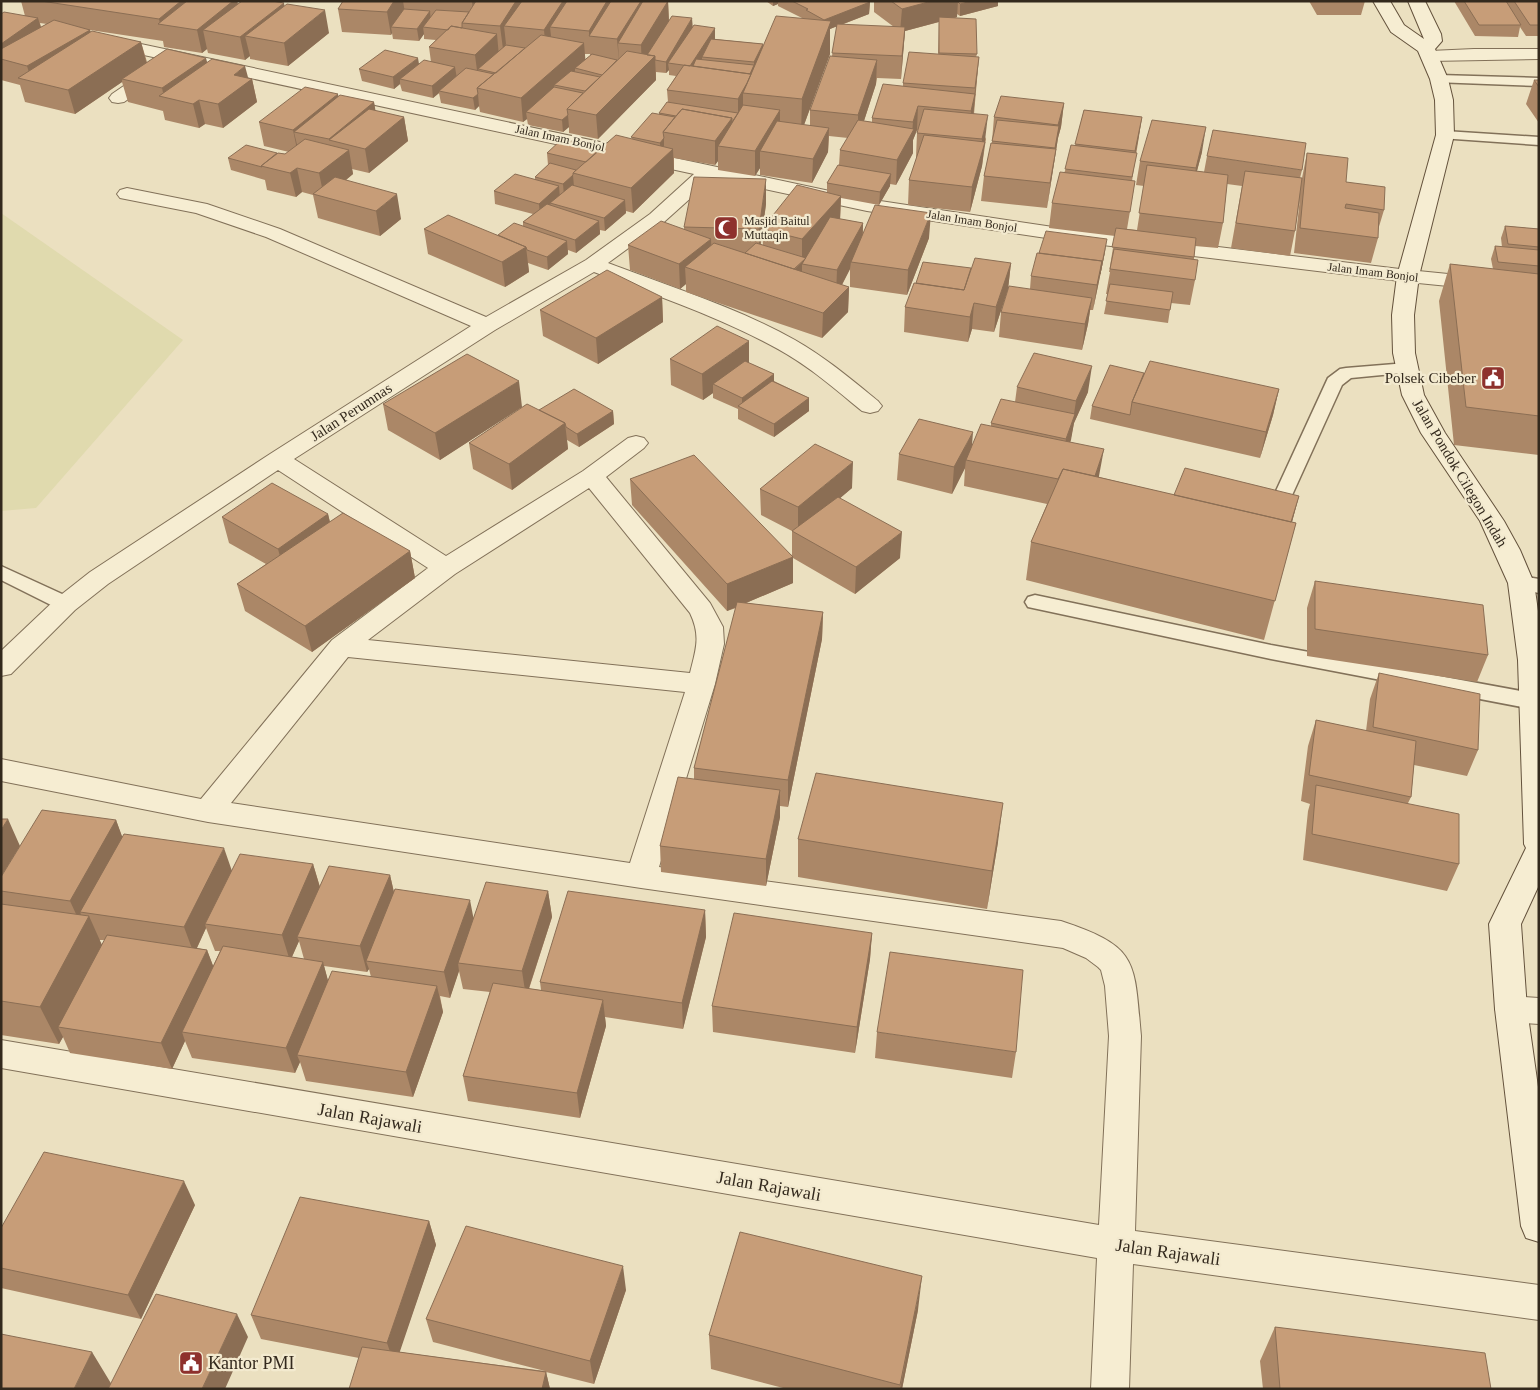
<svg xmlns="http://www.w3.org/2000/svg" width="1540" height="1390" font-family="'Times New Roman',serif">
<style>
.farmland{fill:#e0daae}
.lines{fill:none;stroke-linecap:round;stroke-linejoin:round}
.lane-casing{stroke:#827159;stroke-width:3}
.street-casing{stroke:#827159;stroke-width:2}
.secondary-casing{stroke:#64523c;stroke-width:2}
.lane{fill:#f6edd2;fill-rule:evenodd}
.street{fill:#f6edd2;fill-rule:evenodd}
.secondary{fill:#f6edd2;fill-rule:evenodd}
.wall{fill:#ab8767;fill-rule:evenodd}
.shaded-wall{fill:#8b6e54}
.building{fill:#c79d78;stroke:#8b6e54}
.labels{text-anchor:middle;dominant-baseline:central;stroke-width:4.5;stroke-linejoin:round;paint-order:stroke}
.far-street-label{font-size:12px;fill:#33291d;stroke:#f3eacf}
.far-poi-label{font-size:12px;fill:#33291d;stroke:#f3eacf;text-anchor:start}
.poi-label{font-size:15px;fill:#33291d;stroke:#f3eacf;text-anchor:end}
.street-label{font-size:15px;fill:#33291d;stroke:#f3eacf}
.near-street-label{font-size:18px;fill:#33291d;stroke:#f3eacf}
.near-poi-label{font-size:18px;fill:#33291d;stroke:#f3eacf;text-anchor:start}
</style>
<rect width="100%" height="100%" fill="#ebe0c0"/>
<path class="farmland" d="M1,213L183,340L36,508L1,511Z"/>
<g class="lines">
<defs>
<path id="lane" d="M1439,75L1539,78V86L1434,82L1432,79L1434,76Z
M1445,131L1539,137V145L1440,138L1438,135L1440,132Z
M1407,363L1413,364L1416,368L1413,372L1351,378L1342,385L1288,504L1286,508L1279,510L1272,508L1270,504L1328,378L1340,369L1346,368Z
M1,566L73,599L76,604L73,609L66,611L59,609L1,580Z
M1521,576L1539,579V593L1514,588L1511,583L1514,578Z
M1035,595L1271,645L1532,693L1539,695V707L1532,709L1271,659L1028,607L1025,602L1028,597Z"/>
<path id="street" d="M108,37L867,199L1053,227L1408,270L1539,283V295L1408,282L1053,239L867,211L713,178L664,222L608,263C671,287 736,307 795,340C825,357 852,380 878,401L882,406L878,411L870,413L862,411C835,389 809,366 778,349C720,317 657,296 594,272L495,330L294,459L446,556L583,471L628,438L636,436L644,438L648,443L644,448L606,477L710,603L723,627L724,644L715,684L659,867L1061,921C1139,947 1134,960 1141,1036L1135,1231L1539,1285V1320L1133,1264L1129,1389H1091L1097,1258L1,1068V1040L1099,1225L1109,1036L1105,986L1101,970L1098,967L1086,958L1063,948L641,888L208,822L1,781V759L201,799L332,640L428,568L278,470L108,584L75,610L11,674L1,676V651L57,598L90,572L270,454L471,326L266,237L196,213L120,198L117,194L120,190L127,188L207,204L280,229L486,317L586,260L650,214L694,174L102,46L99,42L102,38ZM589,488L690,613C701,636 696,649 690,673L368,640L455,574ZM348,657L685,692L630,863L231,803Z
M1474,49H1539V59L1430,61L1424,60L1421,56L1424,52L1430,51Z
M156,67L162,68L165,72L162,76L124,102L118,103L112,102L109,98L112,94L150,68Z
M1511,996L1539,998V1024L1511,1022L1500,1019L1495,1009L1500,999Z"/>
<path id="secondary" d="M1373,1H1390L1404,25L1424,39L1408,1H1425L1441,34L1442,41L1435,49L1448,79L1453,100L1454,135L1419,276L1414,315L1415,353L1424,395L1445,433L1504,521L1520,550L1534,583L1539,618V885L1521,924L1527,1009L1539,1094V1242L1526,1238L1521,1226L1495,1009L1489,924L1526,848L1524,844L1518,660L1508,583L1480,521L1421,433L1402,395L1393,353L1392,315L1397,276L1436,135L1435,100L1430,79L1418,51L1391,32Z"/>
</defs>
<use href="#lane" class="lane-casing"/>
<use href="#street" class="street-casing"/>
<use href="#secondary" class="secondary-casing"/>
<use href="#lane" class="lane"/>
<use href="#street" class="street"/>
<use href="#secondary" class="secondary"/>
</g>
<path class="wall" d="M21,1H237L238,4L284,3V6L329,33L288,66L250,59V56L245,60L208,53L207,49L202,53L164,47L163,41L90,30L91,32L141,42L147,62H207L248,78L252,79L257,102L223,128L205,124L199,128L165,120L163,111L128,102L122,82L75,114L25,102L20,85L1,80V14L25,16ZM40,23L47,24L41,27Z
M343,1H668L669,21L693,27L715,39L763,44V46L804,19L778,6V4L773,6L766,1H868L870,2L869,14L841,25L894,27L874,12V1H998V6L960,16L957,14V17L955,18L977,54L976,57H979L974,114L986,139L982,166L970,212L908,205L909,180L917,157H916L917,133L918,130H917L913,140V153L896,185L890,184V186L879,205L841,198L840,219L863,223V235L929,238L907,295L850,287V269L842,285L849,287L848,312L822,338L686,292V284L680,289L630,270L628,245L684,229V227L766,204L763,228L827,192V183L839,165L840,150L848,138L829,136L828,152L812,183L760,175V168L755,176L718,170V161L715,165L674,158V173L633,213L626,211V213L605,231L600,230V234L576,253L568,250V254L548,270L528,263L529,272L505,287L428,254L424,229L498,235L523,226V222L533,214L495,204L494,191L535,179V177L548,165L547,153L602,148L632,139L631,137L659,115V113L668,102L667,90L676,76L669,75V70L666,73L656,72V80L598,139L569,133V127L563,132L528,125L527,119L523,122L480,112L479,106L475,110L441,103L439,93L433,98L402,91L400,84L394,89L362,81L359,69L419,64L431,62L429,47L436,40L424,39V34L419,41L393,39L392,33L391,35L342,32L338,9ZM939,22L938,54L903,83V86L872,118V122L864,121L876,84L877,78L901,79L905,31ZM837,26L832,56L810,110V126L804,125L830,54V29ZM585,54H590V56L585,60ZM762,231L763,245L761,244Z
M1309,1H1365L1361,15H1317Z
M1454,1H1539V36H1526L1520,27L1518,37L1475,36Z
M1534,80H1539V123L1526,104Z
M338,96L374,102L375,111L404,117L408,141L369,173L352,169L353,174L346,180L401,219L380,236L318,218L313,195L302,192L296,197L267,190L265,180L231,170L228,158L277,153L285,154L289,152L264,146L259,122Z
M1064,103L1061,127L1058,138L1047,208L981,201L984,176L992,143V141L994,117Z
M1084,110L1142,117L1132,181H1135L1127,229L1137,230L1144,186L1136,185L1140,161L1202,152L1197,171L1204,172L1207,156L1302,170L1300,178H1302L1307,153L1384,210L1378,230V238L1371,263L1294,253L1300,198L1295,231L1290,256L1231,248L1242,186L1227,184L1223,223L1218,248L1195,246L1194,259L1195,280L1190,305L1171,303L1168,323L1104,314L1108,294H1106L1110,272H1109L1115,236L1049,228L1052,203L1075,146Z
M1505,226L1539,229V455L1454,445L1439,301L1450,264L1493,269L1491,259L1495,246L1502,247L1501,238Z
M1105,252L1093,310H1090L1088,324L1082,350L999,337L1001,312L1030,289L1031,276Z
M1011,263L1008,289L994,332L972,329L968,342L904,332L905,307L916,283L970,273Z
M662,297L663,322L598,364L543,336L540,310Z
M670,359L749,363L774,374V381L809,398V411L774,437L738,419V409L713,398V393L703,400L671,385Z
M1144,373L1279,389L1273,415L1260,458L1090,419L1092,406Z
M1017,387L1088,392L1074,423L1070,442L1099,476V477L1174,495L1299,496L1292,522L1296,523L1264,640L1026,580L1031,542L1047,504L964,486L965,468L952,494L897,480L899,454L972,447L991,426V423L1015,402Z
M383,404L522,407L440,460L388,430Z
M539,410L613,411L614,424L579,447L567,440L568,449L512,490L473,469L469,443Z
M630,479L792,555V531L761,515L760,489L852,488L840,498L900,558L855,594L793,558V583L746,603L823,612L822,639L788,807L780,806V817L766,886L661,872L660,846L694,779V768L736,608L727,611L632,505Z
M328,514L330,522L410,551L415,578L312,652L245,611L237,584L266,564L229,543L222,517Z
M1315,581L1488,655L1477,682L1307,656V608Z
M1379,673L1478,750L1467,776L1414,765L1411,797L1408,803L1459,864L1447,891L1303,860L1308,811L1310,804L1301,801L1308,746L1316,720L1366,731L1370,699Z
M116,820L122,837L232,871L313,864L320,887L390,875L394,892L474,918L548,891L552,917L529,989L541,990L540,982L705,910L706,937L683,1029L605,1017L606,1026L580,1118L468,1101L463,1076L490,992L463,989L459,971L450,998L440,996L443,1012L413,1097L306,1081L300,1062L295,1073L192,1058L185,1041L172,1069L70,1053L63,1037L59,1044L1,1035V877ZM206,928L215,951H220L213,966L207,950L197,948ZM99,940H105L102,945ZM299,941L304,959L292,957ZM324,966L367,972L369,969L371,977L328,981Z
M798,839L998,842L987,909L798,877Z
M872,933L870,959L855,1053L713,1032L712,1006Z
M877,1032L1016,1052L1012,1078L875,1058Z
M195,1205L141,1319L1,1288V1228Z
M429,1221L436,1245L399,1352L545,1371L433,1342L426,1319L626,1290L594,1384L546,1372L550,1389L359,1358L261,1339L251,1315Z
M918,1310L902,1389H787L711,1369L709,1335Z
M1275,1327L1491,1389H1263L1260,1361Z"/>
<path class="shaded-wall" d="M181,1H189L160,24L159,19Z
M233,1H237L242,21L203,30L207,49L202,53L197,30Z
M394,1H403L405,13L391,27L392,33L391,35L387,12Z
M472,1H485L474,21Z
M516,1H531L504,26L506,44L503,49L500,26Z
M563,1H576L550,27L552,45L546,53L544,30Z
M607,1H621L589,36V31Z
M641,1H651L618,43L619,62L617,39Z
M668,1L669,24L642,68L641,45Z
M773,1H778V4L773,6Z
M932,1H958L957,17L905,31L901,79L902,56L900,32L902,9Z
M972,1H998V6L960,16V4Z
M870,2L869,14L830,29V54L801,133L802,99L824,31V20Z
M284,3L288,26L245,36L250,56L245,60L240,37Z
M325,10L329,33L288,66L284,43Z
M430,11L431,23L423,27L424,34L419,41L417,29Z
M38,18L45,41L1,59V44Z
M692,18L693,30L668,63L669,70L666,73V62Z
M715,28V39L702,57V60L692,76L690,66Z
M90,30L96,53L32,82L27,66Z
M497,34L499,57L478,69L479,77L478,78L475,55Z
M141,42L147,65L122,79V82L75,114L68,90Z
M584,43L586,67L575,68V76L554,85L555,94L526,112L527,119L523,122L521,98Z
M763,44V55L743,93V114L718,146V161L715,165V141L732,118L738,114V99L754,65V62Z
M655,56L656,80L598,139L596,115Z
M979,57L973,118L969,135L971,111L974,98Z
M206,58L212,81L164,97L162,88Z
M418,58L420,70L400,79V84L394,89L393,77Z
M877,60L876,84L858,139V115Z
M245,66L249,81L252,79L257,102L223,128L218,104L234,75Z
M455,67L457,79L439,91V93L433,98L432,86Z
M338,94L342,118L294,132L299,153L298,154L293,130Z
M478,94L479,106L475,110L473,98Z
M199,100L205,124L199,128L193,104Z
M374,102L378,125L329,140V139Z
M1064,103L1061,127L1058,138L1047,208L1058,125Z
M918,106L917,130L913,140V153L896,185L897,160L912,133L913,122Z
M780,110V134L760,151V168L755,176V151Z
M568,115L569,127L563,132L562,120Z
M988,115L982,166L970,212L972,187L981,155L982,139Z
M404,117L408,141L369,173L365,149Z
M1142,117L1138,141L1131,175L1135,151Z
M1206,127L1202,152L1191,193L1196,168Z
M829,128L828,152L812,183L813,159Z
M664,138V150L660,155V143Z
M329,140L333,162L349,150L353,174L325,197H324L319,173L333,162Z
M673,149L674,173L633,213L631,188Z
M297,168L302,192L296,197L290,173Z
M891,174L890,186L879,205L880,192Z
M573,175L574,187L564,196L563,184Z
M766,179V204L759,254V229Z
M559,186L560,199L550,203L551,207L540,216L539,204Z
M397,194L401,219L380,236L376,211Z
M841,196L840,221L802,264V274L788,276L802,262V239Z
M625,200L626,213L605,231L604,218Z
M931,213L929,238L907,295L908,270Z
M599,221L600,234L576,253L575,240Z
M863,223L862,248L851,262L850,269L836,296L837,270Z
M711,239L712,264L685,267L686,284L680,289L679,264Z
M1107,239L1105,252L1098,286L1100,274Z
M567,241L568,254L548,270L547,257Z
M526,247L529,272L505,287L502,262Z
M1102,261L1098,286L1093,310L1097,285Z
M1011,263L1008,289L994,332L996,307Z
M849,287L848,312L822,338L823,313Z
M662,297L663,322L598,364L596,338Z
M1092,298L1088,324L1082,350L1085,324Z
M974,303L972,329L968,342L970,317Z
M749,341V366L713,384V393L703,400L702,374Z
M1092,366L1088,392L1074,423L1071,440L1062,465L1066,439L1073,420L1076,401Z
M774,374V387L742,408V398Z
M519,381L522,407L440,460L435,433Z
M1279,389L1273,415L1260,458L1266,432Z
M809,398V411L774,437V424Z
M613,411L614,424L579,447L577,434Z
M565,423L568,449L512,490L509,464Z
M973,432L971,458L966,460L965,468L952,494L954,467Z
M1104,449L1099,476L1087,513L1091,487Z
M853,462L852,488L798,534V507Z
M1299,496L1292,522L1289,526Z
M328,514L334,540L285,575L278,549Z
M902,532L900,558L855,594L856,567Z
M410,551L415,578L312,652L305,626Z
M793,557V583L727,611V584Z
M823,612L822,639L788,807V780Z
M780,790V817L766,886V859Z
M1003,803L998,842L987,909L992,871Z
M8,819L20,846L1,877V830Z
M116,820L126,847L80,912L84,922L82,927L70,901Z
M224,848L233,874L205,924L206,928L194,954L184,927Z
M313,864L321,891L297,937L299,941L290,961L282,935Z
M390,875L396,902L366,961L369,969L367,972L360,946Z
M548,891L552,917L526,997L522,971Z
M470,900L475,926L458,963L459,971L450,998L444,972Z
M705,910L706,937L683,1029L682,1003Z
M89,916L106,954L58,1027L63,1037L59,1044L40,1007Z
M872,933L870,959L855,1053L857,1027Z
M207,950L217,976L182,1032L185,1041L172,1069L161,1043Z
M323,962L330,988L297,1055L300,1062L295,1073L286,1048Z
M437,986L443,1012L413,1097L406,1072Z
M603,1000L606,1026L580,1118L577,1093Z
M184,1181L195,1205L141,1319L128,1295Z
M429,1221L436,1245L395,1366L387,1343Z
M623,1266L626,1290L594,1384L590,1361Z
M922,1276L918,1310L902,1389H900Z
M237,1314L248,1337L225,1389H202Z
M92,1352L112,1385L110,1389H74Z
M546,1372L550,1389H542Z"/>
<path class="building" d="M41,1H181L159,19Z
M187,1H233L197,30L158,24Z
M242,1H272L284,3L240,37L203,30Z
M343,1H394L387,12L338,9Z
M476,1H516L500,26L462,23Z
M522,1H563L544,30L504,26Z
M567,1H607L589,31L550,27Z
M611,1H641L617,39L589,36Z
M643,1H668L641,45L618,43Z
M792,1H868L870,2L824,20L806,10L808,9Z
M891,1H932L902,9Z
M958,1H972L960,4L958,2Z
M1464,1H1506L1521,25H1479Z
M1514,1H1539V25H1530Z
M287,4L325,10L284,43L245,36Z
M404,9L430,11L417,29L391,27Z
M436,10L469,12L462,23V28L451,26L448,30L423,27Z
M4,12L38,18L1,44V14Z
M672,16L692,18L666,62L655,60V56L647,55Z
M776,16L831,21L802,99L743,93Z
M939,17L976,19L977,54L939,53Z
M54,20L90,30L27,66L1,59V49Z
M837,24L905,27L902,56L832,53Z
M694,25L715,28L690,66L668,63Z
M451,26L497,34L475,55L429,47Z
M92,31L141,42L68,90L18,78Z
M541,35L584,43L521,98L477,88Z
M711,39L763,44L754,62L702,57Z
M506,45L525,48L496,73L478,69Z
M167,49L206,58L162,88L122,79Z
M385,50L418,58L393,77L359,69Z
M627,51L655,56L596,115L567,109Z
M909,52L979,57L975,88L903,83Z
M592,54L617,60L602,75L575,68Z
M830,56L877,60L858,115L810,110Z
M212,59L245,66L234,75L252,79L218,104L199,100L193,104L159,96Z
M696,59L754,65L750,74L693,66Z
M424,60L455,67L432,86L400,79Z
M684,65L751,74L747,83L738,99L667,90Z
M466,68L494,74L477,88L478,94L473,98L439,91Z
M571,71L600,77L585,91L554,85Z
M1534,80H1539V87Z
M883,84L975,94L971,111L918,106L913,122L872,118Z
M305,87L338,94L293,130L259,122Z
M554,87L583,93L567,109L568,115L562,120L526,112Z
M340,95L374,102L329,139L294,132Z
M1001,96L1064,103L1058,125L994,117Z
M667,102L738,113L732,122V118L682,109L676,116L659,113Z
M743,105L780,110L755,151L718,146Z
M369,109L404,117L365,149L329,140Z
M682,109L732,118L715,141L663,132Z
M924,109L988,115L982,139L917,133Z
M1084,110L1142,117L1135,151L1075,144Z
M652,113L675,117L663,132L664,138L660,143L631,137Z
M858,120L914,129L897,160L840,150Z
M997,120L1059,126L1055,148L992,141Z
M1152,120L1206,127L1196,168L1140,161Z
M777,121L829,128L813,159L760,151Z
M1213,130L1306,143L1302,170L1207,156Z
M616,135L673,149L631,188L573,173Z
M924,135L985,142L972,187L909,180Z
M305,139L349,150L319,173L297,168L290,173L261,166L278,153L285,154Z
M562,139L602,148L586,162L547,153Z
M991,143L1056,149L1050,183L984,176Z
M246,145L277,153L261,166L262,167L228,158Z
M1071,145L1137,153L1132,177L1065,169Z
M1307,153L1348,158L1346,182L1385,187L1384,210L1346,204L1345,208L1379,213L1378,238L1300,228Z
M550,163L576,170L573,173V175L563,184L535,177Z
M838,165L891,174L880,192L827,183Z
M1147,165L1228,175L1223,223L1139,213Z
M1245,171L1302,178L1295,231L1236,223Z
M1060,172L1135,181L1130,212L1052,203Z
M515,174L559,186L539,204L494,191Z
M335,177L397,194L376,211L313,194Z
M694,177L766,179L759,229L684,227Z
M572,185L625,200L604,218L550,203Z
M797,185L841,196L802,239L762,229Z
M547,204L599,221L575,240L523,222Z
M875,205L931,213L908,270L851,262Z
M448,215L526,247L502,262L424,229Z
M830,217L863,223L837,270L802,264Z
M661,221L711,239L679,264L628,245Z
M514,223L567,241L547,257L527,250L526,247L498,235Z
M1505,226L1539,229V247L1508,244Z
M1116,228L1196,238L1194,257L1112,247Z
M1046,231L1107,239L1100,274L1102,261L1039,253Z
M714,243L849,287L823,313L685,267Z
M756,243L806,258L794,269L745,253Z
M1495,246L1539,250V266L1498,262Z
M1114,249L1198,260L1195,280L1110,269Z
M1037,253L1102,261L1097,285L1031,276Z
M975,258L1011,263L996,307L974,303L970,317L905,307L914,283L964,290Z
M923,262L971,268L964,290L916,283Z
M1450,264L1539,274V416L1466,407Z
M607,270L662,297L596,338L540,310Z
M1110,284L1173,292L1170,310L1106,301Z
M1009,286L1092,298L1085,324L1001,312Z
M717,326L749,341L702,374L670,359Z
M1034,353L1092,366L1076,401L1017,387Z
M467,354L519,381L435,433L383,404Z
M745,361L774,374L742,398L713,384Z
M1150,361L1279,389L1266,432L1132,402Z
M1110,365L1144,373L1132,402L1130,415L1092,406Z
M772,381L809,398L774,424L738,406Z
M574,389L613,411L577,434L566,427L565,423L539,410Z
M1001,399L1075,414L1066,439L991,423Z
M527,404L565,423L509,464L469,443Z
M919,419L973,432L954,467L899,454Z
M981,424L1104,449L1095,476L1063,469L1058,479L966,460Z
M815,444L853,462L798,507L760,489Z
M694,455L793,557L727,584L630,479Z
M1185,468L1299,496L1291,522L1174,495Z
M1063,469L1296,523L1275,601L1031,542Z
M272,483L328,514L278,549L222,517Z
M838,497L902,532L856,567L792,531Z
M343,513L410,551L305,626L237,584Z
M1315,581L1483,605L1488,655L1315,629Z
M737,602L823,612L788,780L694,768Z
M1379,673L1480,694L1478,750L1373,727Z
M1316,720L1416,741L1411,797L1309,775Z
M816,773L1003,803L992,871L798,839Z
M678,777L780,790L766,859L660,846Z
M1316,785L1459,814V864L1312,834Z
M42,810L116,820L70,901L1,891V877Z
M1,819H8L1,830Z
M124,834L224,848L184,927L80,912Z
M240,854L313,864L282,935L205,924Z
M329,866L390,875L360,946L297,937Z
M486,882L548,891L522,971L458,963Z
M395,889L470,900L444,972L366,961Z
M568,891L705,910L682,1003L540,982Z
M1,904L89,916L40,1007L1,1001Z
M734,913L872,933L857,1027L712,1006Z
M107,935L207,950L161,1043L58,1027Z
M223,946L323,962L286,1048L182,1032Z
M890,952L1023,970L1016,1052L877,1032Z
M332,971L437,986L406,1072L297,1055Z
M493,983L603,1000L577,1093L463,1076Z
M44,1152L184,1181L128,1295L1,1268V1228Z
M300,1197L429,1221L387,1343L251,1315Z
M466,1226L623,1266L590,1361L426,1319Z
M740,1232L922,1276L900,1385L709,1335Z
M156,1294L237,1314L202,1389H108Z
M1275,1327L1485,1353L1491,1389H1280Z
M1,1334L92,1352L74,1389H1Z
M362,1347L546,1372L542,1389H349Z"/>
<defs>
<symbol id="mosque-square" viewBox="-11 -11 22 22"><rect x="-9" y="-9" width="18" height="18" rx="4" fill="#8e312d" stroke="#f3eacf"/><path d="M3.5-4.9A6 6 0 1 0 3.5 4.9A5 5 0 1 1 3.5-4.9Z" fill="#fff"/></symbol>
<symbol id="civic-square" viewBox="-11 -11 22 22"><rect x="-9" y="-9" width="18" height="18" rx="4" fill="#8e312d" stroke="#f3eacf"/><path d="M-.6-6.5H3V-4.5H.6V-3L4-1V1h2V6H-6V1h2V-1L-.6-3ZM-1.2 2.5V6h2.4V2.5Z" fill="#fff"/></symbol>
</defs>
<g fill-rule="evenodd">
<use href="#mosque-square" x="712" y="214" width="28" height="28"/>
<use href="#civic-square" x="1479" y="364" width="28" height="28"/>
<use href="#civic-square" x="177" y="1349" width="28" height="28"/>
</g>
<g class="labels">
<g class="far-street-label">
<text transform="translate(560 138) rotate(12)">Jalan Imam Bonjol</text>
<text transform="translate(972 221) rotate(9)">Jalan Imam Bonjol</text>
<text transform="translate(1373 272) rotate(7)">Jalan Imam Bonjol</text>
</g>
<g class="far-poi-label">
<text x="744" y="221">Masjid Baitul<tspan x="744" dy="14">Muttaqin</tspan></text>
</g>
<g class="poi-label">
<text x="1476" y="378">Polsek Cibeber</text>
</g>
<g class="street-label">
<text transform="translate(351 412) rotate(-33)">Jalan Perumnas</text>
<text transform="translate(1460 473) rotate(59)">Jalan Pondok Cilegon Indah</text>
</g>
<g class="near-street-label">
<text transform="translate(370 1118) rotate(10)">Jalan Rajawali</text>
<text transform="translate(769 1186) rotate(10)">Jalan Rajawali</text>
<text transform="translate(1168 1252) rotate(8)">Jalan Rajawali</text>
</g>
<g class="near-poi-label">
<text x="208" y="1363">Kantor PMI</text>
</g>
</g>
<rect width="1540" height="1390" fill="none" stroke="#33291d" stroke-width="5"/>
</svg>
